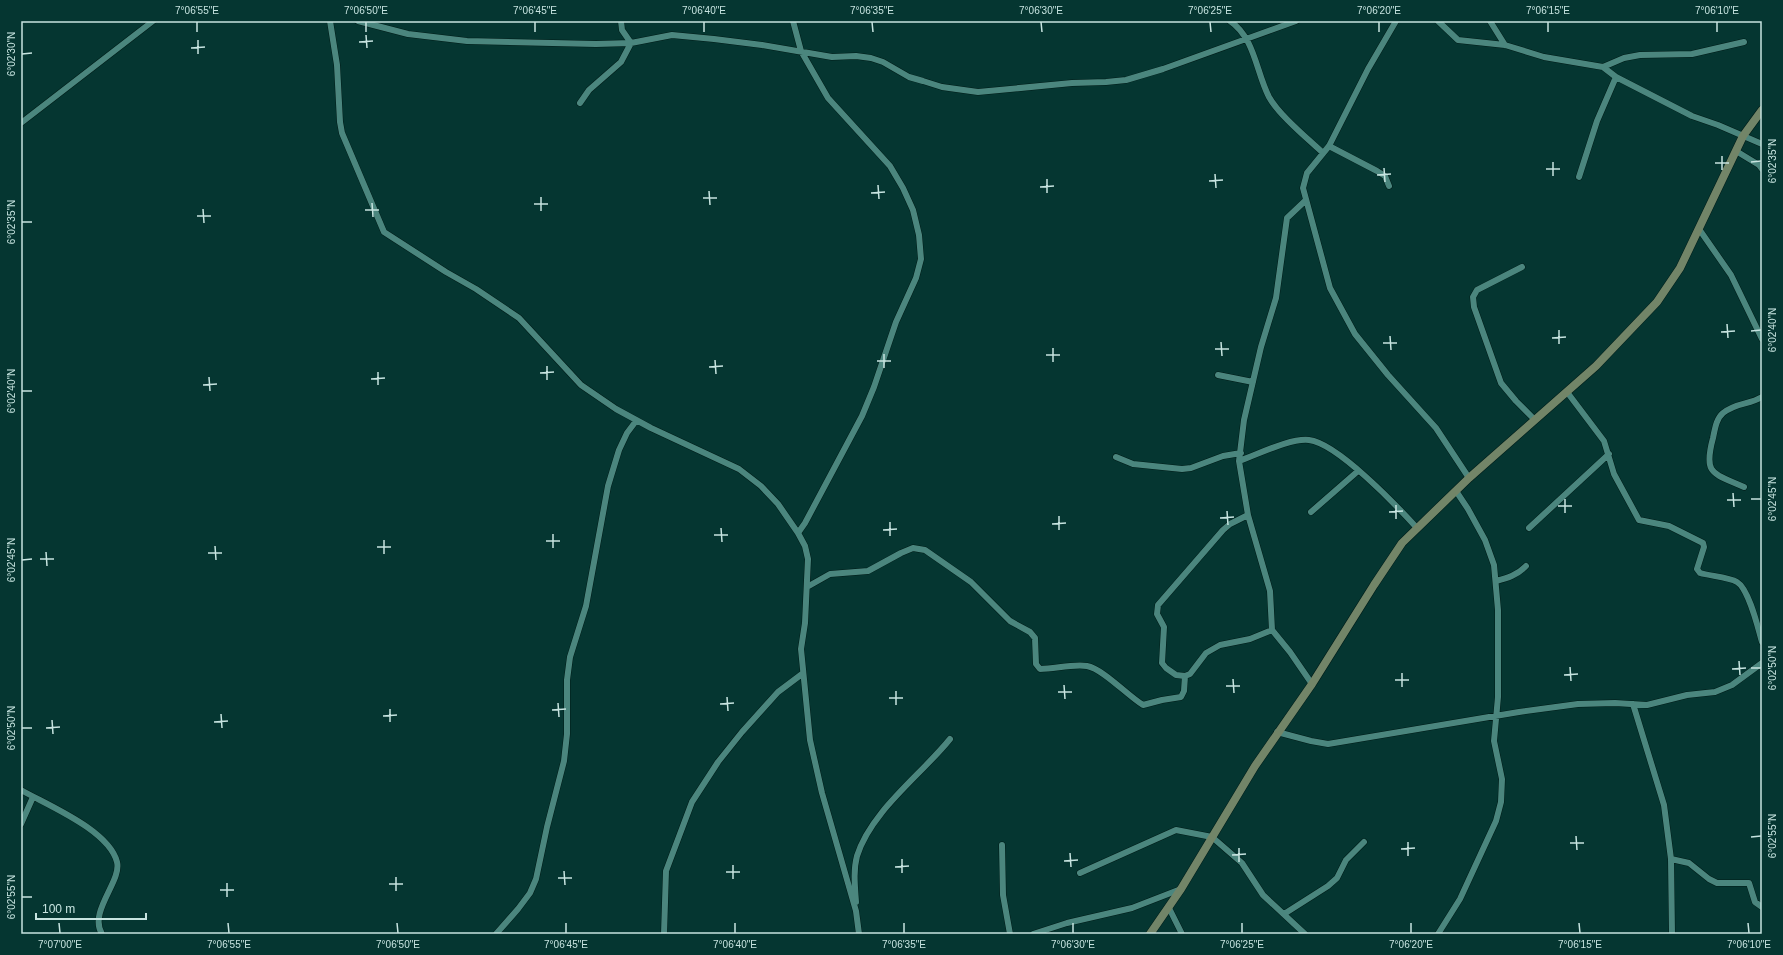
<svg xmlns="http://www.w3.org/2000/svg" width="1783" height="955" font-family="Arial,sans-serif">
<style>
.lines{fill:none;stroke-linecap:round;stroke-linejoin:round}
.street-casing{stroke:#001c18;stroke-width:7}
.secondary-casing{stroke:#001c18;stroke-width:9}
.street{stroke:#4b867e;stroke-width:6}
.secondary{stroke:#728568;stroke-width:8}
.ticks{fill:none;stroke:#c7e4e0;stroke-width:1.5}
.neatline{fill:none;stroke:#c7e4e0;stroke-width:1.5}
.ticks-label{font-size:10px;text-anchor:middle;fill:#c7e4e0}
</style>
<rect width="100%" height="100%" fill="#053631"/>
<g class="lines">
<defs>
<path id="street" d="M330,21L337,65L340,122L342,133L384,232L446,272L476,289L519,318L581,385L616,409L651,428L739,469L761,486L778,504L798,533L805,546L808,559L805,623L801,649L810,740L822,793L856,911L859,934
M358,21L408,34L467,41L596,44L631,43L672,35L714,39L762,45L832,57L856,56L871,58L883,62L909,77L923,81L942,87L978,92L1072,83L1106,82L1126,80L1163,69L1296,21
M793,21L801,51L828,98L890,166L903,188L913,210L919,235L921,259L916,278L896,322L874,387L862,416L805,523L798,533
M1230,21C1255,38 1256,72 1269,97C1279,115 1307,138 1323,153
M1396,21L1368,69L1329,146L1307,173L1303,188L1330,288L1355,334L1388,375L1436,428L1469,478
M1438,21L1458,40L1505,45L1544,57L1603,67L1616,77L1692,116L1718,125L1762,144
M1490,21L1505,45
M1603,67L1624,58L1640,55L1692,54L1744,42
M580,103L589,90L621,62L631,43L622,30L621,21
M21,123L153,21
M1329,146L1377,171L1385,176L1389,186
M1736,151L1759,165L1762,169
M1579,177L1597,121L1616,77
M1306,200L1287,218L1276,298L1261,347L1244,420L1239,461L1248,515L1270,591L1272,630L1290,652L1312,684
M1699,229L1731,275L1762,339
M1522,267L1477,290L1473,297L1474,307L1501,383L1516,401L1535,420
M1218,375L1253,382
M1567,392L1604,441L1614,474L1639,520L1669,526L1703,543L1704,547L1697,569L1700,573C1710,576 1729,577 1737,582C1749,589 1758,628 1762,642
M1116,457L1133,464L1182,469L1191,468L1223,456L1241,453
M1239,461C1259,454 1290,438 1309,440C1337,443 1397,506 1417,528
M1744,487C1713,473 1703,475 1713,438C1715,429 1716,419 1723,413C1737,402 1749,405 1762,397
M1311,512L1358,471
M1248,515L1230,524L1223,530L1158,605L1157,614L1164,627L1162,663L1166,668L1176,675L1185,676L1190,674L1206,653L1220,645L1250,639L1272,630
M1529,528L1609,454
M1496,581C1508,578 1517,575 1526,566
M807,587L830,574L868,571L901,553L913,548L925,550L971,582L1010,621L1030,632L1035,638L1036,664L1040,669C1055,669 1071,664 1087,666C1103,669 1128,696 1143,705L1162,700L1181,697L1184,691L1185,676
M1633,704L1664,805L1671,859L1672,934
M1277,732L1311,741L1328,744L1519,712L1578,704L1615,703L1647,705L1687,695L1715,692L1732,685L1762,663
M21,790C47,805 109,830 117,862C122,881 88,912 102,934
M21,824L33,797
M1002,845L1003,895L1010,934
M1671,859L1689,863L1709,879L1717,883H1749L1755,902L1762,907
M1080,873L1176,830L1212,837L1242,863L1263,895L1305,934
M856,902C855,887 853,871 857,856C871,811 921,775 950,739
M1169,908L1182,934
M1284,914L1328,886L1337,878L1346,860L1364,842
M496,934L518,909L530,893L536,879L547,827L564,761L567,734V680L570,657L586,606L608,486L619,450L627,433L636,421
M664,934L666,871L692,802L718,762L742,732L778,692L802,674
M1033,934L1067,923L1132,908L1181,889
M1438,934L1460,899L1496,821L1501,802L1502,779L1494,741L1498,697V610L1494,565L1485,540L1468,509L1456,491"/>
<path id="secondary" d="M1150,934L1181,889L1255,766L1312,684L1374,585L1402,543L1469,478L1596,366L1657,302L1680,268L1743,136L1762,110"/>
</defs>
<use href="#street" class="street-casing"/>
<use href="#secondary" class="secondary-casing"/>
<use href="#street" class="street"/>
<use href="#secondary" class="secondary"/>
</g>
<path class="ticks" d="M197,22V32M366,22V32M535,22V32M704,22V32M872,22L873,32M1041,22L1042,32M1210,22L1211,32M1379,22V32M1548,22V32M1717,22V32M366,35L367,48M198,40V54M359,42L373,41M191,48L205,47M22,54L32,53M1722,156V170M1553,162V176M1751,162L1761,161M1715,163H1729M1384,168L1385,182M1546,169H1560M1215,174L1216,188M1377,175L1391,174M1047,179V193M1209,181L1223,180M878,185L879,199M1040,187L1054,186M709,191L710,205M871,193L885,192M541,197V211M703,198H717M372,203L373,217M534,204H548M203,209L204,223M365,210H379M197,216H211M22,222H32M1727,324L1728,338M1559,330V344M1751,331L1761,330M1721,332L1735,331M1390,336L1391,350M1552,338L1566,337M1221,342L1222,356M1383,343H1397M1053,348V362M1215,349H1229M884,354V368M1046,355H1060M715,360L716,374M877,361H891M547,366V380M709,367L723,366M378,372V385M540,373L554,372M209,377L210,391M371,379L385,378M203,385L217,384M22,391H32M1733,493L1734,507M1565,499V513M1751,499H1761M1727,500H1741M1396,505V519M1558,506H1572M1227,511L1228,525M1389,512L1403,511M1059,516V530M1220,518L1234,517M890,522V536M1052,524L1066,523M721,528L722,542M883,530L897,529M553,534V548M714,535H728M384,540V554M546,541H560M215,546L216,560M377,547H391M46,552L47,566M208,553H222M40,559H54M22,560L32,559M1739,661L1740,675M1570,667L1571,681M1751,668H1761M1732,669L1746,668M1402,673V687M1564,675L1578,674M1233,679L1234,693M1395,680H1409M1064,685L1065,699M1226,686H1240M896,691V705M1058,692H1072M727,697L728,711M889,698H903M558,703L559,717M720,704L734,703M390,709V722M552,710L566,709M221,714L222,728M383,716L397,715M52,720L53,734M214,722L228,721M22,728H32M46,728L60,727M1576,836L1577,850M1751,837L1761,836M1408,842V856M1570,843H1584M1239,848V862M1401,849L1415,848M1070,853L1071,867M1232,855L1246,854M902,859V873M1064,861L1078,860M733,865V879M895,867L909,866M564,871L565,885M726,872H740M396,877V891M558,878H572M227,883V897M389,884H403M220,890H234M22,897H32M59,923L60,933M228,923L229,933M397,923L398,933M566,923V933M735,923V933M904,923V933M1073,923V933M1242,923V933M1411,923V933M1579,923L1580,933M1748,923L1749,933"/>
<rect width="1783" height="955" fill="none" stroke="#053631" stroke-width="44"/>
<path d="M36 913v6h110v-6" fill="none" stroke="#c7e4e0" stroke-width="2"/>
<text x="42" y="913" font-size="12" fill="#c7e4e0" stroke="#053631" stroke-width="3" paint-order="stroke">100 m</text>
<rect x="22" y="22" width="1739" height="911" class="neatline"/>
<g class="ticks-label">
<text x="197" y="14">7°06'55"E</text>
<text x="366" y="14">7°06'50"E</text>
<text x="535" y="14">7°06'45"E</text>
<text x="704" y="14">7°06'40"E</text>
<text x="872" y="14">7°06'35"E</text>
<text x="1041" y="14">7°06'30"E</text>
<text x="1210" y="14">7°06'25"E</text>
<text x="1379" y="14">7°06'20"E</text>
<text x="1548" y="14">7°06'15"E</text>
<text x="1717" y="14">7°06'10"E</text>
<text transform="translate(11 54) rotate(-90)" y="4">6°02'30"N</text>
<text transform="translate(1772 161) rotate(-90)" y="4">6°02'35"N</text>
<text transform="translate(11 222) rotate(-90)" y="4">6°02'35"N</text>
<text transform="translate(1772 330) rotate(-90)" y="4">6°02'40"N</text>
<text transform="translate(11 391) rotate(-90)" y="4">6°02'40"N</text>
<text transform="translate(1772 499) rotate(-90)" y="4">6°02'45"N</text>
<text transform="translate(11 560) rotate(-90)" y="4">6°02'45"N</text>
<text transform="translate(1772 668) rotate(-90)" y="4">6°02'50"N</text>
<text transform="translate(11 728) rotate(-90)" y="4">6°02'50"N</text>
<text transform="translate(1772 836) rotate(-90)" y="4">6°02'55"N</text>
<text transform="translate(11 897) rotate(-90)" y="4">6°02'55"N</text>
<text x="60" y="948">7°07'00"E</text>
<text x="229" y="948">7°06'55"E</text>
<text x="398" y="948">7°06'50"E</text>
<text x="566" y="948">7°06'45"E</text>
<text x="735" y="948">7°06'40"E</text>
<text x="904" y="948">7°06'35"E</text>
<text x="1073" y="948">7°06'30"E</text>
<text x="1242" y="948">7°06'25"E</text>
<text x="1411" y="948">7°06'20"E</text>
<text x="1580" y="948">7°06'15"E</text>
<text x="1749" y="948">7°06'10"E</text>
</g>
</svg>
